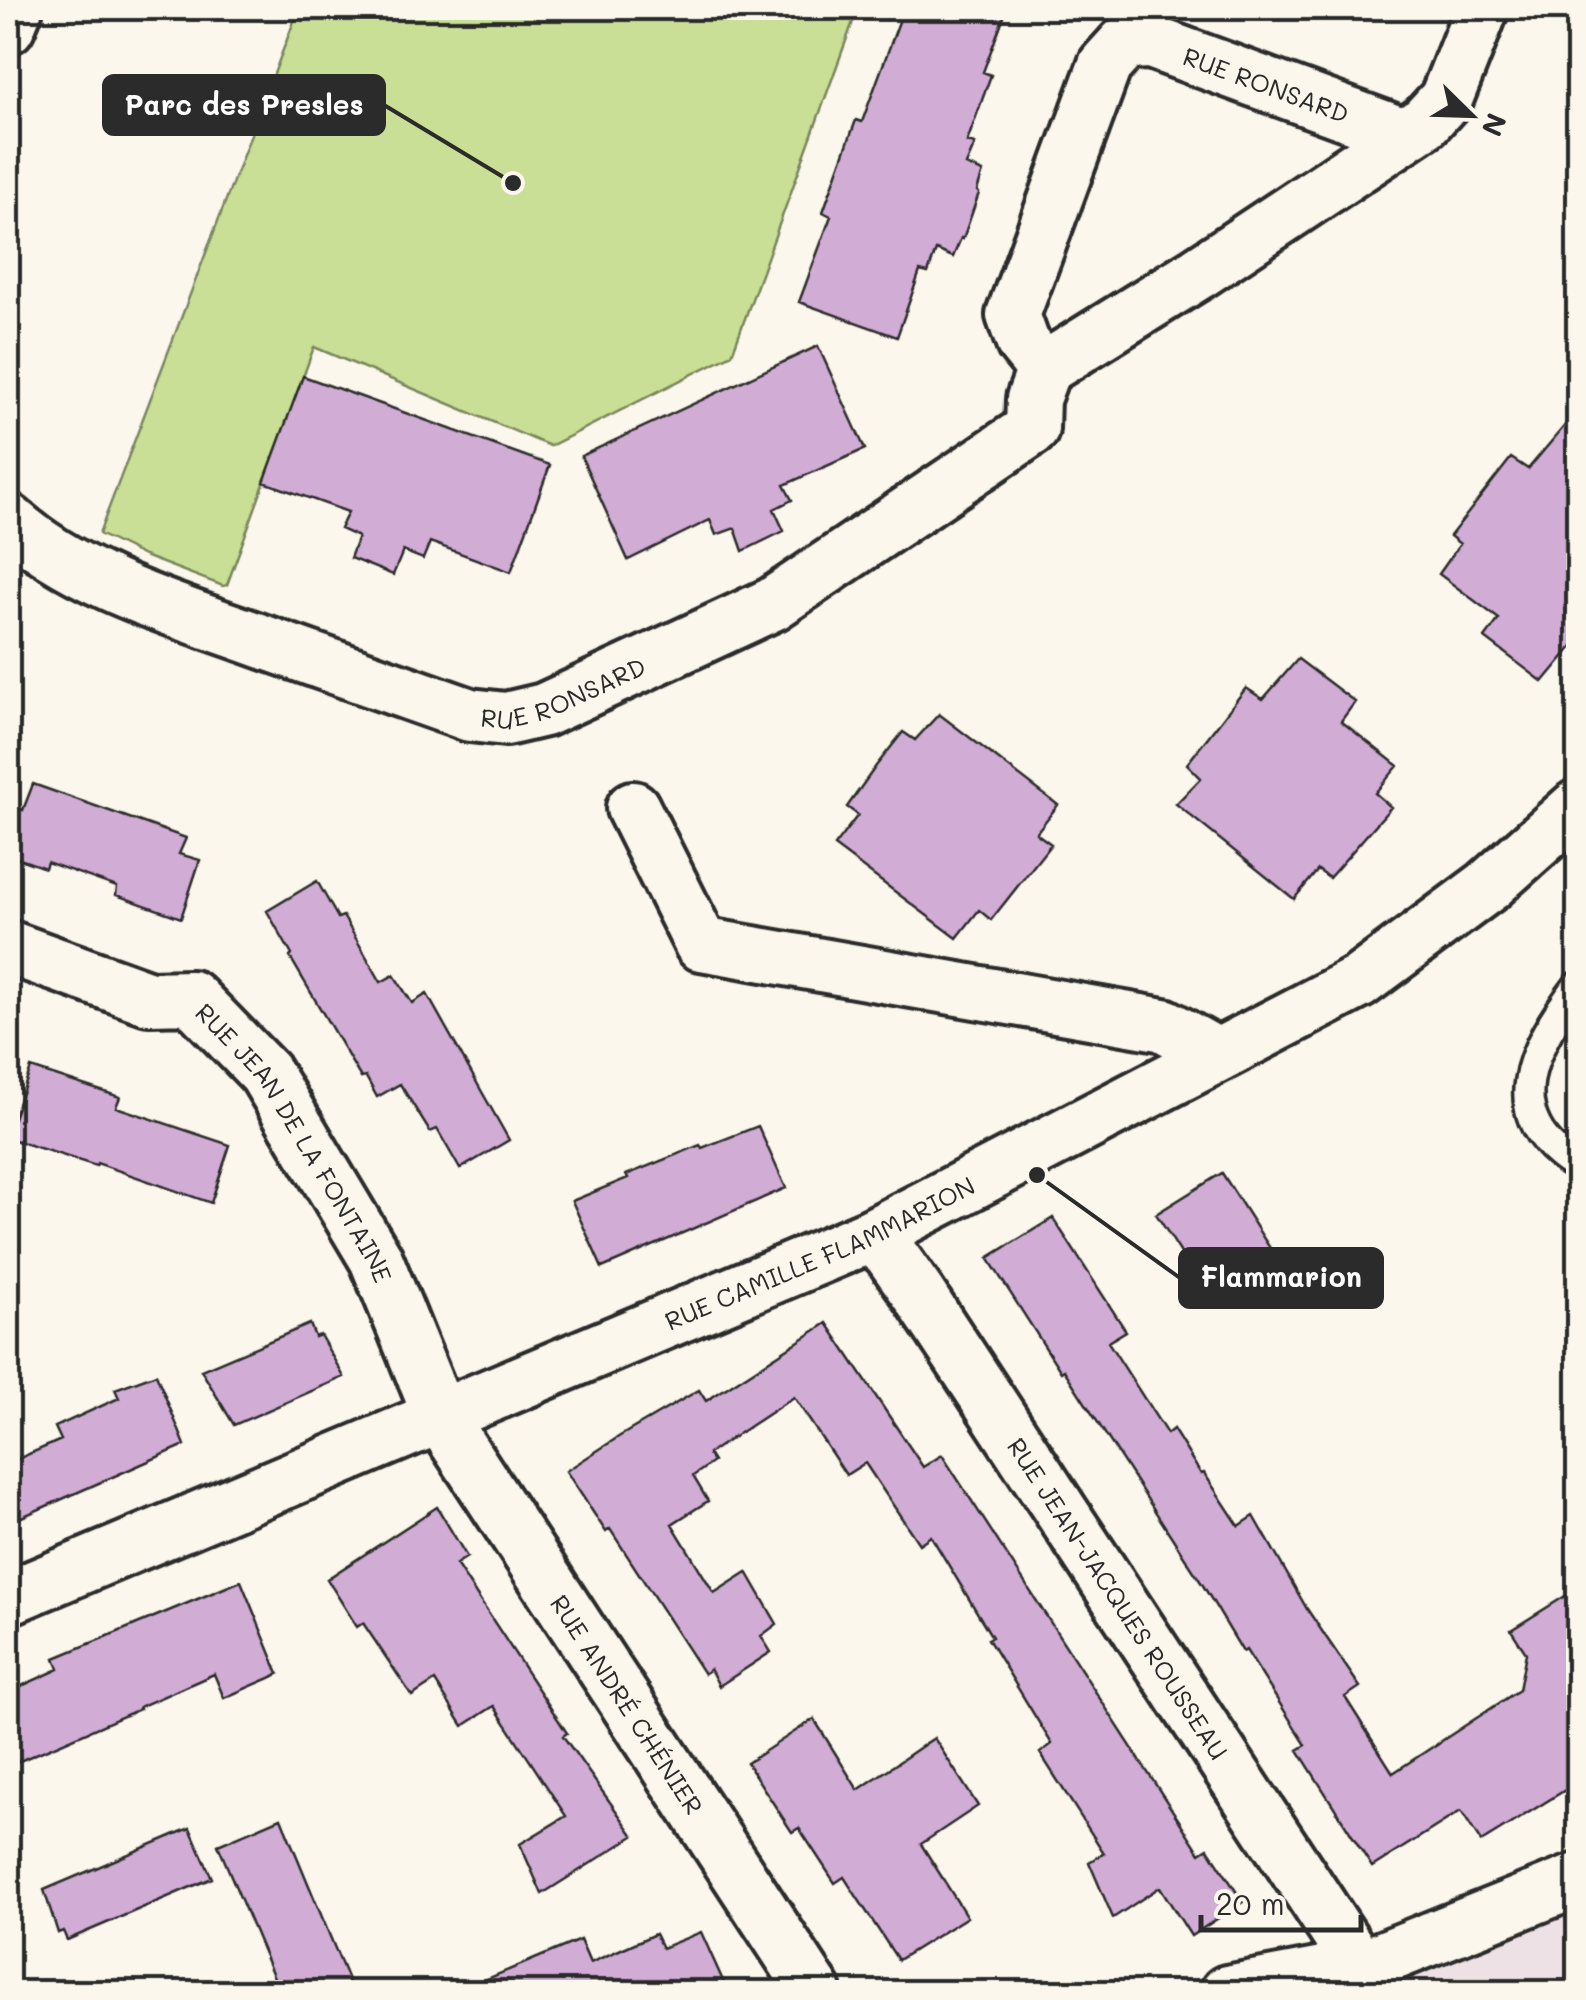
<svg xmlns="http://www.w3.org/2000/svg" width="1586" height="2000" font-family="Mali,sans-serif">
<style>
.built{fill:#eee1e5}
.green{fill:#c9df95;stroke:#7a8560;stroke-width:2.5}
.building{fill:#d1add6;stroke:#2b2b2b;stroke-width:2.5}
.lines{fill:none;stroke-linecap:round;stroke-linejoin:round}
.service-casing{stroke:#2b2b2b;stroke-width:35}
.minor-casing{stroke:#2b2b2b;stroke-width:60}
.service{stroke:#fbf7ec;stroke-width:28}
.minor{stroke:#fbf7ec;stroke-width:52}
.labels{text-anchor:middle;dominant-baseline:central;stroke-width:8;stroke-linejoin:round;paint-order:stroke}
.street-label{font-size:25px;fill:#2b2b2b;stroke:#fbf7ec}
.leader{fill:none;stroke:#2b2b2b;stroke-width:4}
.callout-dot{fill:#2b2b2b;stroke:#fbf7ec;stroke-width:4}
.callout{fill:#2b2b2b;stroke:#2b2b2b;stroke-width:4}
.callout-label{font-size:28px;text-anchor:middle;font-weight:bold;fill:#fff}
</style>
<rect width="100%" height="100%" fill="#fbf7ec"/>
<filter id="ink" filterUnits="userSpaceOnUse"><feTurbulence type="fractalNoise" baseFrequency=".01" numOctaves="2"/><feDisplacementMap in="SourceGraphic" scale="20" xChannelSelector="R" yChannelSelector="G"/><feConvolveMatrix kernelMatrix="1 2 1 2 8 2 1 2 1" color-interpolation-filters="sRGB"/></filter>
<g filter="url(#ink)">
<path class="built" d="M1578,1912V1992H1335L1520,1936Z"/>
<path class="green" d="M299,8H858L732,354L550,446L314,347L227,585L223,586L144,556L99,534Z"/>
<path class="building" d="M904,8H1007L983,72L991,75L967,142L975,144L966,165L983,172L977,191L979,193L963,239L961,238L953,257L936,250L928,273L920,271L897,337L799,302L831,216L823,212L856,120L862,122Z
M818,346L865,449L784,485L792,500L774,509L784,531L743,551L735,528L716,535L710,520L628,560L581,456Z
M303,376L550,465L511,572L430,542L423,559L403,551L393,575L350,558L358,537L340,529L348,512L264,482Z
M1578,410V640L1543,682L1485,638L1499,619L1439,574L1460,544L1450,536L1511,458L1528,469Z
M1298,659L1355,702L1341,721L1398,766L1375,793L1391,807L1329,878L1318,870L1294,899L1176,804L1201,778L1187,764L1246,688L1263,699Z
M939,714L1058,805L1036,833L1051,844L991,920L979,910L957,938L834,846L858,815L847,807L876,766L903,732L915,740Z
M33,784L186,838L179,854L200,860L181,918L116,895L117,887L47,862L45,868L8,855V804L23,810Z
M317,881L338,918L343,916L381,982L394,975L412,1003L427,994L509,1140L460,1169L437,1129L430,1132L400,1084L377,1097L366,1077L361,1078L290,957L292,955L267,911Z
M31,1068L120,1097L116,1107L230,1145L211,1203L97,1163L96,1166L8,1138V1132Z
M758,1126L786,1188L602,1268L572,1201L628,1178L626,1175L700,1145L702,1148Z
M1222,1173L1275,1256L1208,1296L1156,1214Z
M1053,1218L1126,1331L1108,1342L1167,1434L1173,1429L1201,1474L1204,1473L1239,1526L1254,1516L1307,1609L1360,1687L1345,1697L1393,1773L1519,1690L1526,1653L1511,1630L1578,1588V1782L1481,1842L1461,1811L1372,1867L1298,1750L1306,1745L1246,1650L1243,1652L1204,1587L1064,1370L1061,1372L988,1258Z
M827,1323L923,1467L942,1455L1200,1853L1208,1848L1243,1902L1191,1936L1160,1887L1113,1918L1089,1862L1104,1853L1040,1753L1052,1744L988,1639L992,1637L931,1536L919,1544L865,1463L846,1475L794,1397L708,1454L713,1462L693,1476L708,1501L672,1524L714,1593L747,1572L777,1624L761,1636L771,1652L719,1686L710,1669L704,1674L610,1529L606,1532L566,1471L620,1436L699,1390L706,1401Z
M310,1324L315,1337L320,1335L344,1377L234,1425L201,1370Z
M156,1374L185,1445L8,1523V1463L61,1440L55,1427L119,1398L115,1389Z
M437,1507L467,1557L456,1564L567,1733L563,1736L634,1836L542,1894L520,1844L566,1816L494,1706L463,1726L435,1681L412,1696L363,1623L357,1627L327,1579Z
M241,1581L279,1674L224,1698L214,1674L139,1707L140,1709L8,1766V1692L59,1669L55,1658Z
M814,1719L858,1790L934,1738L978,1806L921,1844L967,1917L898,1960L844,1877L835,1883L799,1828L792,1832L747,1763Z
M281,1818L353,1992H280L218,1845Z
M190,1828L212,1878L67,1940L63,1931L58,1933L44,1890Z
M701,1932L728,1992H456L580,1940L590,1963L655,1934L662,1948Z"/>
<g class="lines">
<defs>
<path id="service" d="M1578,986C1531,1048 1495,1117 1578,1167"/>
<g id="minor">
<path d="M8,27L16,8"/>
<path id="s1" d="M1044,369L1023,343L1013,315L1105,65L1125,43L1151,42L1404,135"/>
<path id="s2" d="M8,520C74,579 165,607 247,636C321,662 395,689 470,715L506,719L544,710L773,604L1032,429L1033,399L1044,369L1198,273L1425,122L1446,99L1482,8"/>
<path d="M633,808L701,944L1164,1025L1217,1055"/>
<path id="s3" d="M8,947L149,998L191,997L265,1073L376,1259L440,1417L815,1992"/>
<path id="s4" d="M870,1236L889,1252L918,1293L1360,1967"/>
<path id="s5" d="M8,1598L870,1236L1359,982L1488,886L1578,806"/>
<path d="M1227,1992L1360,1967L1578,1880"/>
</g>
</defs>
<use href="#service" class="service-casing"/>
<use href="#minor" class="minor-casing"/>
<use href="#service" class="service"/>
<use href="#minor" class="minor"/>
</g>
</g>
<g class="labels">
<g class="street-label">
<text stroke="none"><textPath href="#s1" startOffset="508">RUE RONSARD</textPath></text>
<text stroke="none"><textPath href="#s2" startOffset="602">RUE RONSARD</textPath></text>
<text stroke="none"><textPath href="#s3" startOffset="372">RUE JEAN DE LA FONTAINE</textPath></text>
<text stroke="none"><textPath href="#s5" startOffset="882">RUE CAMILLE FLAMMARION</textPath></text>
<text stroke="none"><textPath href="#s4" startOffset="440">RUE JEAN-JACQUES ROUSSEAU</textPath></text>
<text stroke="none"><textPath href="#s3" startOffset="1028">RUE ANDRÉ CHÉNIER</textPath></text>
</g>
</g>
<path class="leader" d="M513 183L384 105M1037 1175L1180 1278"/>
<g class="callout-dot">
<circle cx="513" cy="183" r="10"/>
<circle cx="1037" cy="1175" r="10"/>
</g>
<g class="callout">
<rect x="104" y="76" width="280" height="58" rx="10"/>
<rect x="1180" y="1249" width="202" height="58" rx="10"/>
</g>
<g class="callout-label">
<text x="244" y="115">Parc des Presles</text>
<text x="1281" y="1287">Flammarion</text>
</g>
<rect width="1586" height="2000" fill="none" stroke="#fbf7ec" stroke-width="40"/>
<rect x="20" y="20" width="1546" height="1960" fill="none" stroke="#2b2b2b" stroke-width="4" filter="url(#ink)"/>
<g transform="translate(1471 115) rotate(113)" stroke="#fbf7ec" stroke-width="8" paint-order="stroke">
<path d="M0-8L18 38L0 25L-18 38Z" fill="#2b2b2b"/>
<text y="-15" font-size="28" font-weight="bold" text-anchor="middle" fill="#2b2b2b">N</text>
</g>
<path d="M1201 1915v15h160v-15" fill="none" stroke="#2b2b2b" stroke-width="5"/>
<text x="1216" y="1915" font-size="30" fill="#2b2b2b" stroke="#fbf7ec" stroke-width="8" paint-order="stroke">20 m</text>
</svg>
